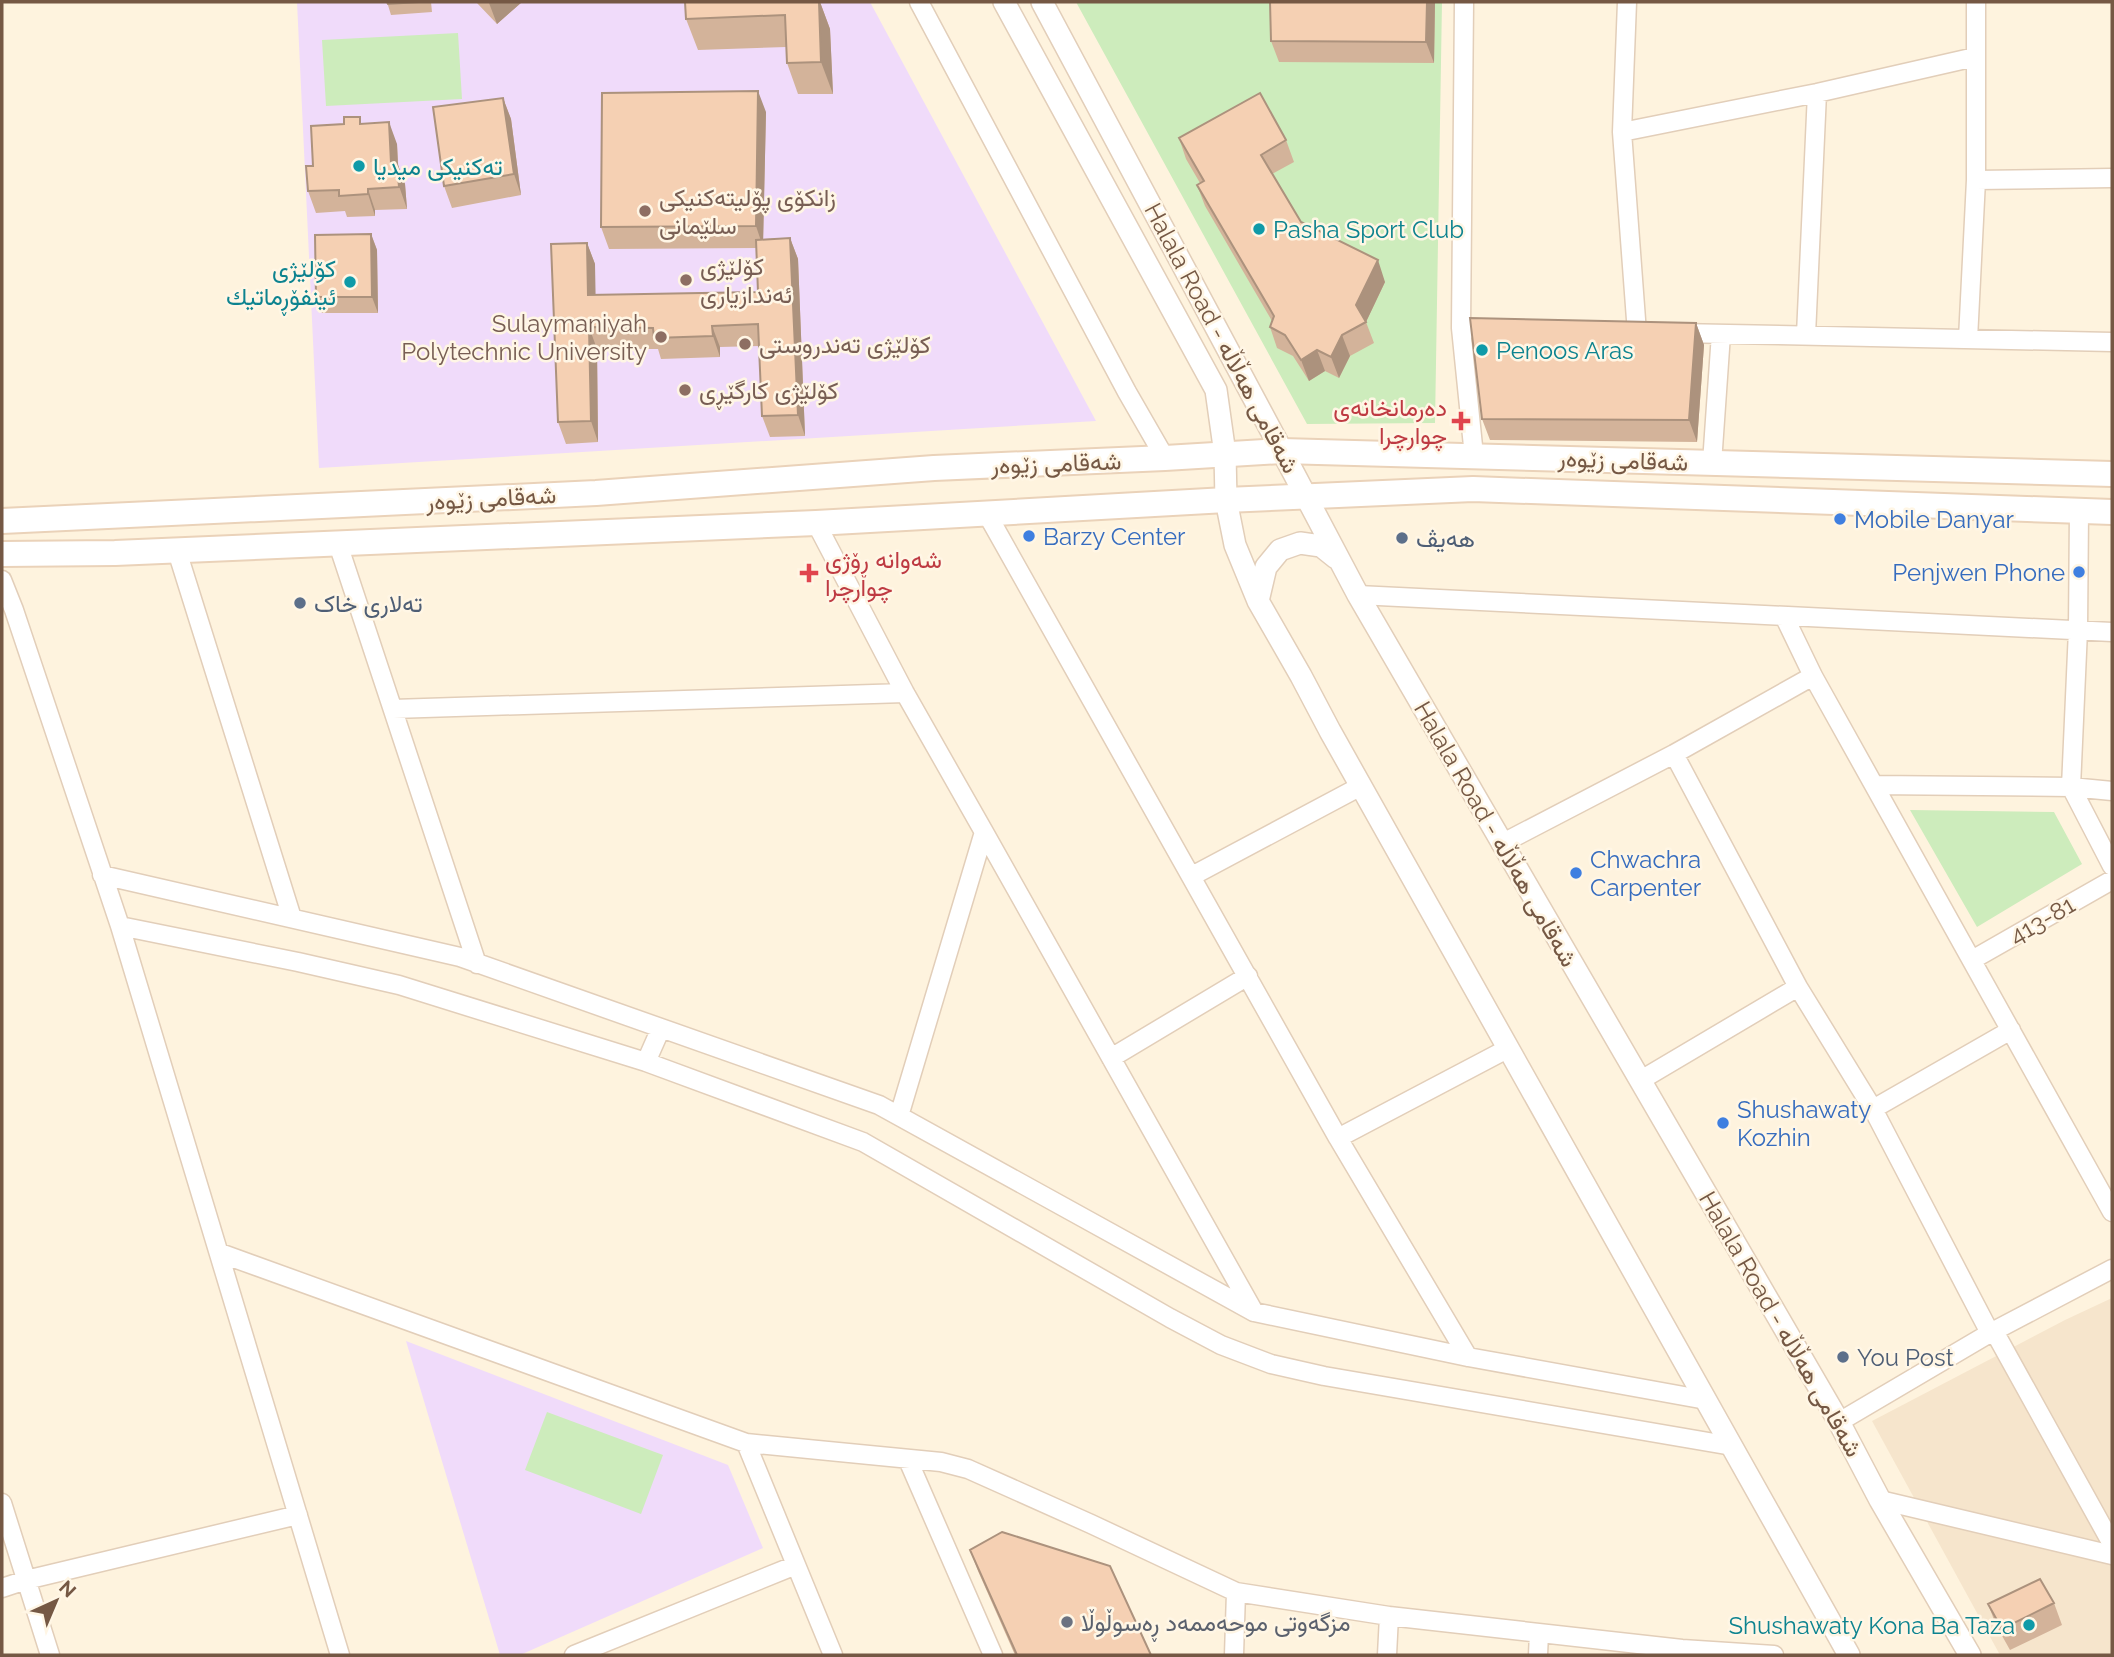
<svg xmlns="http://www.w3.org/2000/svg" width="2114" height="1657" font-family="Raleway,Vazirmatn,sans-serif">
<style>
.residential{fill:#f6e5cc}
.education{fill:#f0dbfa}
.green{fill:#cdecbc}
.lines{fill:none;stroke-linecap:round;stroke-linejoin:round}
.minor-casing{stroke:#e2ceb9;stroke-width:21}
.tertiary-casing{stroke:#e2ceb9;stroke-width:24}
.secondary-casing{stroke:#ead2b9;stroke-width:28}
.minor{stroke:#fff;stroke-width:18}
.tertiary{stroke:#fff;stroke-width:21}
.secondary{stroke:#fff;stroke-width:24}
.wall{fill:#d3b39a}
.shaded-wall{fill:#ac927d}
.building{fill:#f5d0b3;stroke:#ac927d;stroke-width:2}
.culture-dot{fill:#0f9aa8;stroke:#fff6e5;stroke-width:2.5}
.education-dot{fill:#8d6e63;stroke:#fff6e5;stroke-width:2.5}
.health-dot{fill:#e0444e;stroke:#fff6e5;stroke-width:2.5}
.shop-dot{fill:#3f7fe0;stroke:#fff6e5;stroke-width:2.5}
.service-dot{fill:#5c6f8a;stroke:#fff6e5;stroke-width:2.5}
.worship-dot{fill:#6b7280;stroke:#fff6e5;stroke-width:2.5}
.labels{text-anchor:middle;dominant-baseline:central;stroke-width:5;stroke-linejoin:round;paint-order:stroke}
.culture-label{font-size:24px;fill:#0d838f;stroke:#fff6e5;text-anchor:start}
.education-label{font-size:24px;fill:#785e54;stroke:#fff6e5;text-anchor:start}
.street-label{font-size:24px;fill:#755844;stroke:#fff6e5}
.health-label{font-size:24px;fill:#be3a42;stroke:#fff6e5;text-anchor:end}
.shop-label{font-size:24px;fill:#366cbe;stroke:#fff6e5;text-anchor:start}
.service-label{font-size:24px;fill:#4e5e75;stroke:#fff6e5;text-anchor:start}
.worship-label{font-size:24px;fill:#5b616d;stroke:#fff6e5;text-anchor:start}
</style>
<rect width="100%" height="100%" fill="#fef3de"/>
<path class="residential" d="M2112,1298V1655H2000L1872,1421L2065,1320Z"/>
<path class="education" d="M297,2H870L1096,421L319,468Z
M406,1341L728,1465L763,1548L520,1655H500Z"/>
<path class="green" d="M1076,2H1442L1435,423L1307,424Z
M458,33L462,99L326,106L322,40Z
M1910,810L2054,812L2082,864L1977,927Z
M547,1412L663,1455L641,1514L525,1470Z"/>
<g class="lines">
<defs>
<path id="minor" d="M919,2L1127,392L1165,458
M1464,2L1461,328L1474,456
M1627,2L1622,132L1637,333
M1622,132L1817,93L1975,57
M1976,180L2112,178
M1461,328L1493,329
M1678,333L2112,342
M1806,335L1817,93
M1968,339L1976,180V2
M1712,463L1721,334
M2079,510L2078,630L2071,787L2112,866
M987,514L1338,1138L1468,1357
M816,523L905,693L984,832L1254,1312
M338,544L477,964
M177,551L292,918
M2,580L14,610L120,926L340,1655
M1358,595L2112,632
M1784,616L1813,676L2112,1212
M393,709L905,693
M1674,754L1798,987L1873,1109L1990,1333
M1874,785L2071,787L2112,791
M1501,844L1674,754L1813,676
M102,875L460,957L879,1105L1254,1312L1468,1357L1706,1400
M1192,876L1361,786
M120,926L298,962L399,985L646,1062L863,1142L1170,1318L1221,1345L1271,1364L1324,1376L1732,1446
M1972,960L2112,880
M1111,1058L1248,976
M646,1062L661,1028
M1641,1080L1798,987
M1873,1109L2011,1030
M899,1116L984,832
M1338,1138L1509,1048
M220,1253L746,1443L941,1462L968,1469L1091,1524L1236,1592L1389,1616L1682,1649L1774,1655
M1994,1331L2112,1544
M1839,1422L1990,1333L2112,1269
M746,1443L833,1655
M908,1460L993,1655
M1880,1500L2112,1555
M2,1503L50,1655
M2,1588L26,1580L298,1515
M574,1655L796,1565
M1234,1655L1236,1592
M1387,1655L1389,1616
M1538,1655L1539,1633"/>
<path id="tertiary" d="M1004,2L1216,390L1225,454L1226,500L1235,545L1258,601L1301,676L1330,731L1849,1655
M1042,2L1282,451L1358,595L1839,1422L1880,1500L1970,1655
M1258,601L1266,567L1280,550L1300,543L1321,546L1336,558"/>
<path id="secondary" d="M2,521L596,493L934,468L1165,458L1282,451L2112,474
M2,554L115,553L816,523L1226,500L1473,489L2112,512"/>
</defs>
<use href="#minor" class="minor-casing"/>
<use href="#tertiary" class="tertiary-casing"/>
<use href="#secondary" class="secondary-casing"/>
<use href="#minor" class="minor"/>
<use href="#tertiary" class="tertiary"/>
<use href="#secondary" class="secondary"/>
</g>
<path class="wall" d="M387,2H431L432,12L391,15Z
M476,2H522L497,24Z
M820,2L830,29L833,94H798L787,63L786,47L698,50L686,19Z
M1435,2L1434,63L1279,62L1271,41Z
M503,98L511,119L521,195L452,208L444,186Z
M766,112L763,239L790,238L798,259L805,436L770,437L762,416L759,346L720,347V357L661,359L658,349H597L598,442L566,444L558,422L587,243L595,264V295L758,292L756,248L609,249L601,227Z
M362,124L397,144L398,165L405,184L407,209L375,210V216L347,217L345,211L316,213L308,191L313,166Z
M1179,138L1286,140L1294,162L1272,174L1301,222L1385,282L1366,322L1374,343L1350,356L1339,378L1325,371L1309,381L1293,356L1277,348L1270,327L1272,321L1205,206L1197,185L1200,183L1186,159Z
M371,234L377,250L378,313H322L316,297Z
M1696,323L1704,345L1697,442L1490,440L1482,419Z
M970,1550L1151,1655H1015L978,1571Z
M2054,1603L2062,1625L2010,1650L1996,1625L1988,1604Z"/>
<path class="shaded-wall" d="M491,2H522L497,24L489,3Z
M819,2H820L830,29L833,94L821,62Z
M1427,2H1435L1434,63L1426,42Z
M758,91L766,112L763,247L756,226Z
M503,98L511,119L521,195L514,174Z
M389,122L397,144L398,165L405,184L407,209L391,163Z
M368,189L375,210V216L368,194Z
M371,234L377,250L378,313L372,297Z
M790,238L798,259L805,436L798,415Z
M587,243L595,264L596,317L588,295Z
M1378,260L1385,282L1366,322L1356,305Z
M1696,323L1704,345L1697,442L1689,420Z
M712,326L720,347V357L713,336Z
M589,327L597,349L598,442L591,421Z
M1342,335L1350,356L1339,378L1331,357Z
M1317,350L1325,371L1309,381L1301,360Z"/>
<path class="building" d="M387,2H419L388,4Z
M685,2H819L821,62L787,63L785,15L686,19Z
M1270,2H1427L1426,42L1271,41Z
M758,91L756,226L601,227L602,93Z
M1260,93L1286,140L1261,155L1301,222L1378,260L1356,305L1366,322L1342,335L1331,357L1317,350L1301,360L1285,335L1270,327L1274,316L1197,185L1204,181L1179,138Z
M503,98L514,174L444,186L433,107Z
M344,117H360V124L389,122L391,163H397L399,187L368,189V194L339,196V190L308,191L306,166H313L311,126L344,124Z
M371,234L372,297H316L315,235Z
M790,238L798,415L762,416L758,324L712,326L713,336L654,338L653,328L589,327L591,421L558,422L551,244L587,243L588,295L758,292L756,240Z
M1470,318L1696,323L1689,420L1482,419Z
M1002,1532L1110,1566L1151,1655H1017L970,1550Z
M2040,1579L2054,1603L2002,1629L1988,1604Z"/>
<g class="culture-dot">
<circle cx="359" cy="166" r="7"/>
<circle cx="1259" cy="229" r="7"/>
<circle cx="350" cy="282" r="7"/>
<circle cx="1482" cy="350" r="7"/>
<circle cx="2029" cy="1625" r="7"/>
</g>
<g class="education-dot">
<circle cx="645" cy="211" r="7"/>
<circle cx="686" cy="280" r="7"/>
<circle cx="661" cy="337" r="7"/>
<circle cx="745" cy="344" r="7"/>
<circle cx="685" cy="390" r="7"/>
</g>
<g class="health-dot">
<path d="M1457.5 410.5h7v7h7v7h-7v7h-7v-7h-7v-7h7z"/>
<path d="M805.5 562.5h7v7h7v7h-7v7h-7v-7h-7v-7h7z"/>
</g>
<g class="shop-dot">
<circle cx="1840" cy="519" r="7"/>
<circle cx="1029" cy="536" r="7"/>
<circle cx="2079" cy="572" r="7"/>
<circle cx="1576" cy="873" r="7"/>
<circle cx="1723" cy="1123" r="7"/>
</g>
<g class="service-dot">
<circle cx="1402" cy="538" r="7"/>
<circle cx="300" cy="603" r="7"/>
<circle cx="1843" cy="1357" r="7"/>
</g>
<circle class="worship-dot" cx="1067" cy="1622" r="7"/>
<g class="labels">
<g class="culture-label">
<text x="373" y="166">تەکنیکی میدیا</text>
<text x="1273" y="229">Pasha Sport Club</text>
<text x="336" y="268" text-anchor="end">کۆلێژی<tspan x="336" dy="28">ئینفۆڕماتیك</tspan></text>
<text x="1496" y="350">Penoos Aras</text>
<text x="2015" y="1625" text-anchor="end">Shushawaty Kona Ba Taza</text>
</g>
<g class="education-label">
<text x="659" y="197">زانکۆی پۆلیتەکنیکی<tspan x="659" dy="28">سلێمانی</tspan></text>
<text x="700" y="266">کۆلێژی<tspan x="700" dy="28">ئەندازیاری</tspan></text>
<text x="647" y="323" text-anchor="end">Sulaymaniyah<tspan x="647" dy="28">Polytechnic University</tspan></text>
<text x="759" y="344">کۆلێژی تەندروستی</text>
<text x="699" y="390">کۆلێژی کارگێڕی</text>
</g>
<g class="street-label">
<text transform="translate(1222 338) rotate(62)">Halala Road - شەقامی هەڵاڵە</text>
<text transform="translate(1623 460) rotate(2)">شەقامی زێوەر</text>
<text transform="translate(1056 463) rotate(-2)">شەقامی زێوەر</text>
<text transform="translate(491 498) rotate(-3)">شەقامی زێوەر</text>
<text transform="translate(1496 834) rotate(60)">Halala Road - شەقامی هەڵاڵە</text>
<text transform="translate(2042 920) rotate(-30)">413-81</text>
<text transform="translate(1781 1324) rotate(60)">Halala Road - شەقامی هەڵاڵە</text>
</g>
<g class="health-label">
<text x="1447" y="407">دەرمانخانەی<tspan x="1447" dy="28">چوارچرا</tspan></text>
<text x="825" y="559" text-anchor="start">شەوانە ڕۆژی<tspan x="825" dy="28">چوارچرا</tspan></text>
</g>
<g class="shop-label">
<text x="1854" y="519">Mobile Danyar</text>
<text x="1043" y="536">Barzy Center</text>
<text x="2065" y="572" text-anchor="end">Penjwen Phone</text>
<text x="1590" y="859">Chwachra<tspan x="1590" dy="28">Carpenter</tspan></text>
<text x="1737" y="1109">Shushawaty<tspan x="1737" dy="28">Kozhin</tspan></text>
</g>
<g class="service-label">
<text x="1416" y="538">ھەیڤ</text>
<text x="314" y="603">تەلاری خاک</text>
<text x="1857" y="1357">You Post</text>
</g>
<g class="worship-label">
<text x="1081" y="1622">مزگەوتی موحەممەد ڕەسوڵوڵا</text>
</g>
</g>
<rect width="2114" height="1657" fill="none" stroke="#755844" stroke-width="7"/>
<g transform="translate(56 1601) rotate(44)" stroke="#fff6e5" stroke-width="5" paint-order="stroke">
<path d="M0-5L12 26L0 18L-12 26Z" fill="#755844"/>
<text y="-10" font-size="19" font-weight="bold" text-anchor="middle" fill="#755844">N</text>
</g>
</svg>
